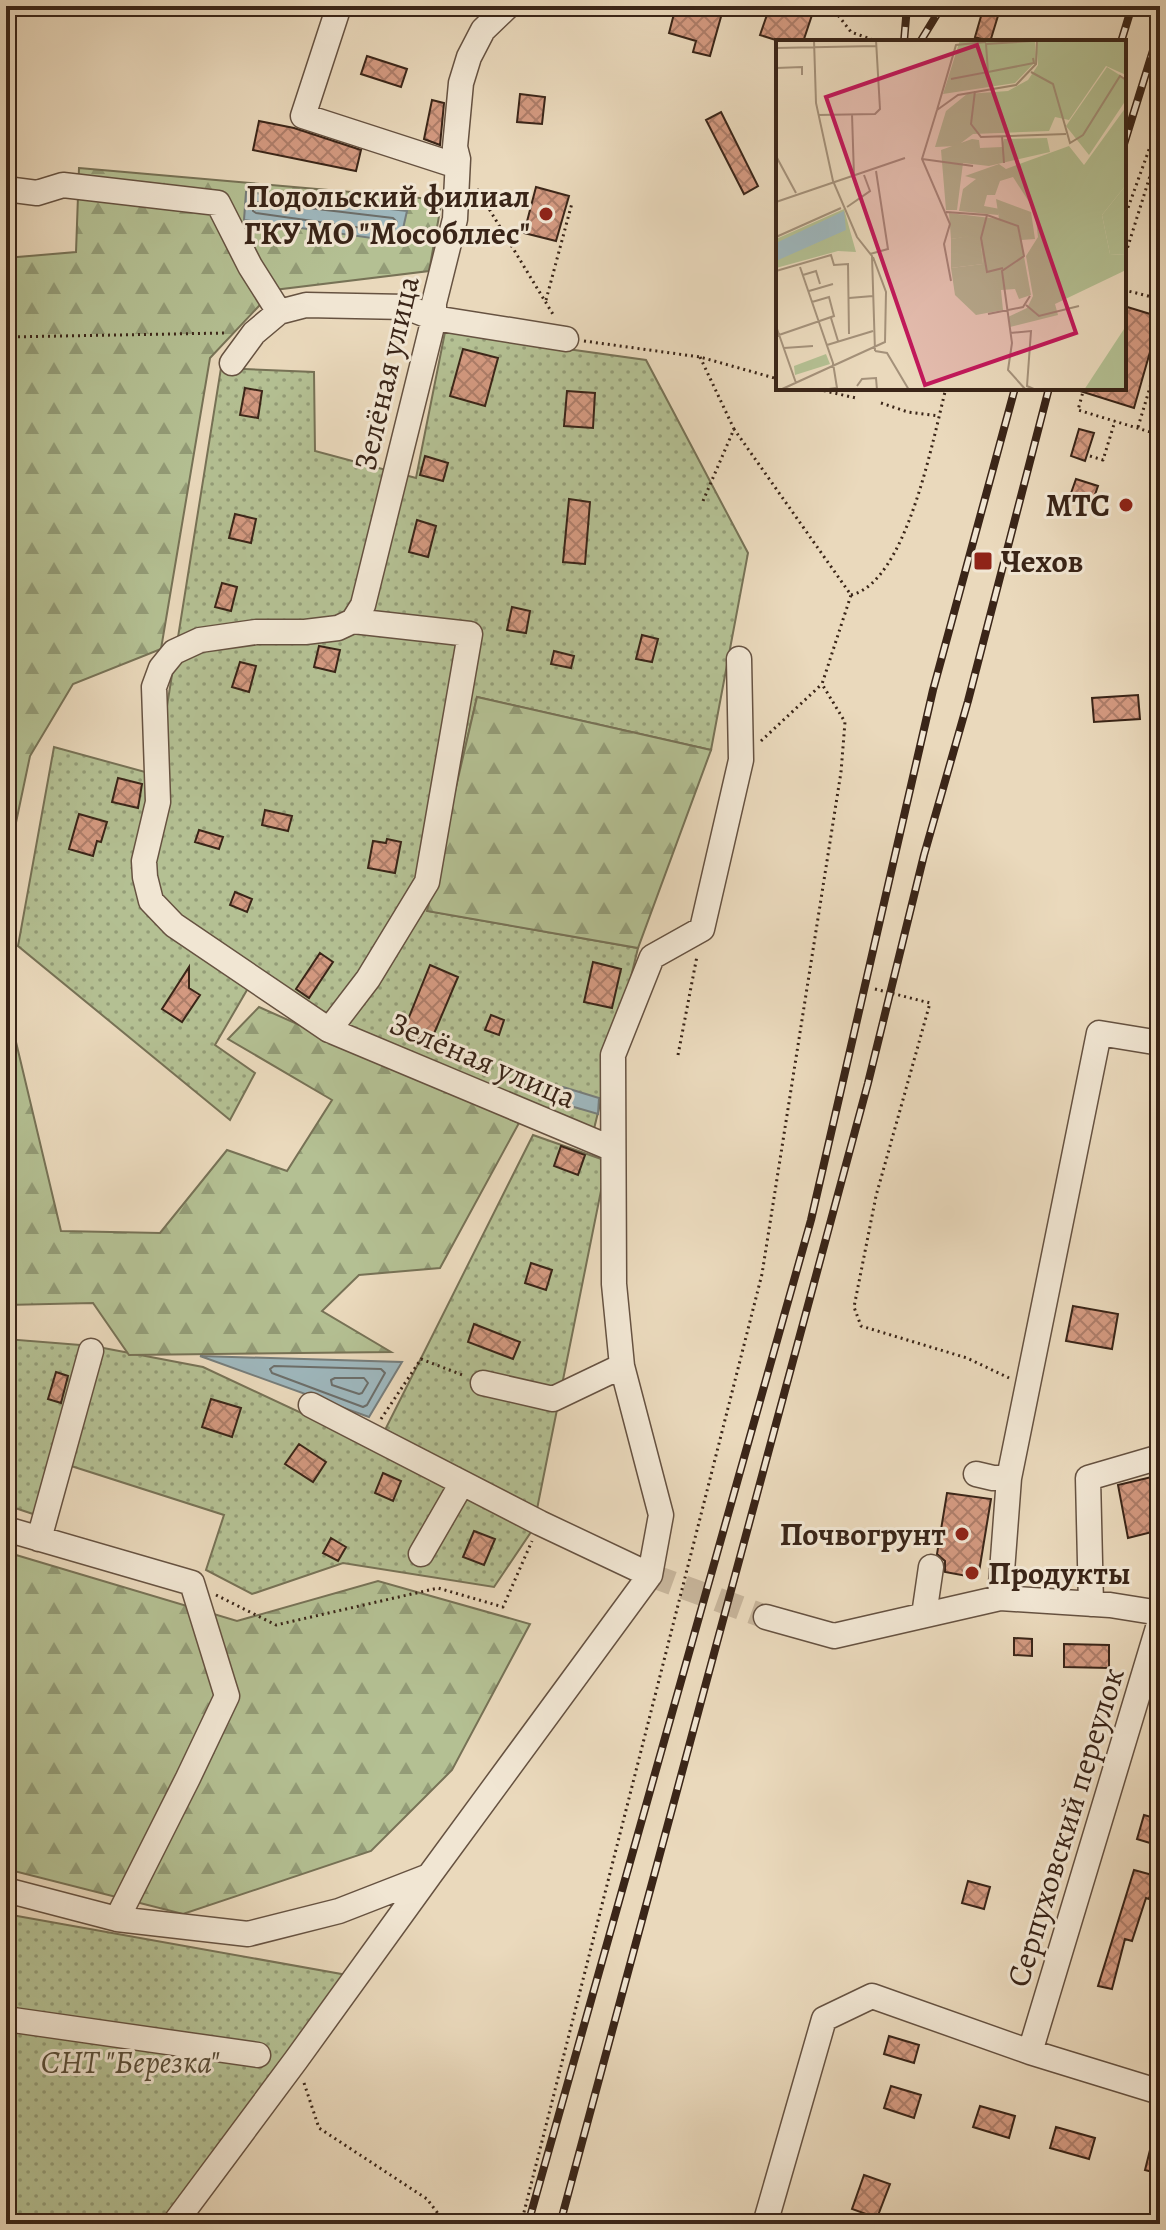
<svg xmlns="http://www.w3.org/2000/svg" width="1166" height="2230" font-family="Alegreya,serif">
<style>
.green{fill:url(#green-dots);stroke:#777256;stroke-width:2}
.forest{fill:url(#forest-firs);stroke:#777256;stroke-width:2}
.water{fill:#9eb7bd;stroke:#767d7b;stroke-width:2}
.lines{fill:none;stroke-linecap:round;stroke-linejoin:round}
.shore{stroke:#6c6e6a;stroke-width:2}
.building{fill:url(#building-cross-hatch);stroke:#3a2518;stroke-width:2}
.minor-tunnel{stroke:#c7b59b;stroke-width:24;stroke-dasharray:24 12;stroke-linecap:butt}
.minor-casing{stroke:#665241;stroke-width:27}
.path{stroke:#3a2518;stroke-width:3;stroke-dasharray:2 4;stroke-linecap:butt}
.minor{stroke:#f1e6d3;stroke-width:24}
.rail-casing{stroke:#3a2518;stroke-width:8}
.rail{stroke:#f1e6d3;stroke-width:5;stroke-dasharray:15;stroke-linecap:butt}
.poi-dot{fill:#8f2418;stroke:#f1e6d3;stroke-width:3}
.labels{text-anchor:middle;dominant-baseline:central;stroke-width:6;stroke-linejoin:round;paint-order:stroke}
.poi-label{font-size:32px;font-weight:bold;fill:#3a2518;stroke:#f1e6d3;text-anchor:end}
.street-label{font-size:32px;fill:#3a2518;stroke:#f1e6d3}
.park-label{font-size:32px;font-style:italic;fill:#584c37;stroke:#f1e6d3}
.inset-road{fill:none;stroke:#a4917a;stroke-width:2}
.view{fill:#c2185b;fill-opacity:0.15;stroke:#c2185b;stroke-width:4}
.inset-edge{fill:none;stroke:#3a2518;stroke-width:4}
</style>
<defs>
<pattern id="green-dots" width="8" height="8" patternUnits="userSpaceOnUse" patternTransform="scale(2)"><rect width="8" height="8" fill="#b4c093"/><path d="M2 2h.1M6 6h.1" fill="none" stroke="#939c77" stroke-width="1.8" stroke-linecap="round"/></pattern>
<pattern id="forest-firs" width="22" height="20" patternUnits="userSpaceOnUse" patternTransform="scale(2)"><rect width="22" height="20" fill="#b4c093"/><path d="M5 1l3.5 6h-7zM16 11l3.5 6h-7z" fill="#939c77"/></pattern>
<pattern id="building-cross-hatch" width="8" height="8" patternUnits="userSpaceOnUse" patternTransform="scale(2)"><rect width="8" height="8" fill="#d49a81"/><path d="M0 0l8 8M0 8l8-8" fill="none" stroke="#ad7d69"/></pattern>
</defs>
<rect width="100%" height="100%" fill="#ead9bc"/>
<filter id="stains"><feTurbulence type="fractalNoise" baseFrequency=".0025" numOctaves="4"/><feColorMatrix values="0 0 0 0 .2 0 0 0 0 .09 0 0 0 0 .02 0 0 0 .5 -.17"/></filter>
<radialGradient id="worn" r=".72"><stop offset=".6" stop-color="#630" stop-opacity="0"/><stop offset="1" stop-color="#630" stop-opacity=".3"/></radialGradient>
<path class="green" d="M445,332L646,360L748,553L711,750L477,697L428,911L638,948L593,1133L323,1015L258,971L215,1045L255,1073L230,1120L18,946L54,747L156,775L221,368L314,372L315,451L416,478Z
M533,1135L607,1161L533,1529L494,1587L343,1563L252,1594L206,1570L224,1515L68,1465L36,1515L6,1505V1339L93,1346L203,1367L376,1448Z
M6,1914L347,1975L164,2224H6Z"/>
<path class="forest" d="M79,168L442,200L429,271L274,290L210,358L161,649L73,684L30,756L6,870V258L76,252Z
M477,697L711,750L638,948L427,911Z
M6,1000L61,1231L160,1233L227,1150L287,1171L332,1100L228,1039L259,1007L519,1123L440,1268L359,1275L322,1311L391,1352L129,1355L93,1303L6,1305Z
M6,1552L237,1621L378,1581L530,1624L452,1770L371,1851L183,1914L6,1869Z"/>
<path class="water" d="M246,192L407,211L400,242L244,220Z
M563,1087L599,1098L598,1114L560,1103Z
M200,1356L402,1362L369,1417Z"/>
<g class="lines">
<path class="shore" d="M258,202L393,218L397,222L394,230L391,232L256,213L253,211V205Z
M274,1366L381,1369L385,1373L367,1405L363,1407L272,1373L270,1369Z
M335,1378H364L368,1383L362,1393L359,1394L332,1385L331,1380Z"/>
</g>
<path class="building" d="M676,6H724L710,56L693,52L696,41L669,33Z
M770,6H815L803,42H782L760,35Z
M984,6H1001L990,42L975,37Z
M367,56L407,69L401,87L361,74Z
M520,94L545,97L542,124L517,122Z
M432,100L444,103L440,145L424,139Z
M721,112L758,186L744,194L706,120Z
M259,121L294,128L361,150L356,171L253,150Z
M536,187L569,196L556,241L524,233Z
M1124,306L1160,317L1134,408L1080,391V388H1124Z
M463,349L498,358L485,406L450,396Z
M245,388L262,391L258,418L240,415Z
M567,391L595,393L593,428L564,426Z
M1079,429L1094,433L1085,461L1071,456Z
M425,456L448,463L443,481L420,475Z
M1076,479L1098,486L1092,503L1070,496Z
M569,499L590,502L585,564L563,562Z
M235,514L256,519L251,543L229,538Z
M417,520L436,526L428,557L409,552Z
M222,583L237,587L231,611L215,607Z
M512,607L530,611L526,633L507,630Z
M642,635L658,639L652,662L636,659Z
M319,646L340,650L335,672L314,667Z
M554,651L574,656L571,668L551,664Z
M240,662L256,666L249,692L232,687Z
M1138,695L1140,719L1094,722L1092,698Z
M118,778L142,784L138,808L112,802Z
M265,810L292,816L288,831L262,825Z
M79,814L107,822L101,842L97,841L93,856L69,849Z
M199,830L223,837L219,849L195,842Z
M387,839L401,842L395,873L368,868L373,841L386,843Z
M235,892L252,899L247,912L230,905Z
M320,953L333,962L309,998L296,989Z
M593,962L621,969L612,1008L584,1002Z
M430,965L458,977L430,1043L403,1032Z
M189,967V988L200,995L182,1022L162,1009Z
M491,1015L504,1020L499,1035L485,1030Z
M561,1146L585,1155L578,1175L554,1166Z
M531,1263L552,1270L546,1290L525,1283Z
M1073,1306L1118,1314L1112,1349L1066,1341Z
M474,1324L520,1342L513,1359L468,1342Z
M56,1372L68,1376L61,1403L48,1399Z
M211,1399L241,1408L232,1437L202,1427Z
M299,1444L326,1462L313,1482L285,1464Z
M383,1473L401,1481L393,1501L375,1493Z
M1160,1475V1530L1128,1538L1118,1485Z
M947,1493L991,1499L978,1578L945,1572V1561L937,1554Z
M474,1531L495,1539L484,1565L463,1557Z
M331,1538L346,1547L338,1561L323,1553Z
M1014,1638L1032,1639V1656L1014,1655Z
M1064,1644L1109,1645V1668L1064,1667Z
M1144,1815L1158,1819L1150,1843L1137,1839Z
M1134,1870L1156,1876L1149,1899L1146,1898L1132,1941L1125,1939L1112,1989L1098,1986Z
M968,1881L990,1887L984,1909L962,1903Z
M889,2036L919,2045L914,2063L884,2054Z
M891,2086L921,2095L914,2118L884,2108Z
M980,2106L1015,2116L1009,2138L973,2127Z
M1056,2127L1095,2138L1089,2159L1050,2148Z
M1155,2130L1160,2131V2174L1145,2170Z
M864,2175L890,2184L877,2218L852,2209Z"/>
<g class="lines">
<path class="minor-tunnel" d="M650,1575L766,1617"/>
<defs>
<path id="minor" d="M339,6L303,116L448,163L458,159
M508,6L483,30L469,57L461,83L455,147L458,159L455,219L434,303V318L363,605L353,621L338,628L305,632H256L200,640L174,652L161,668L154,687L158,802L144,861L145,877L151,901L174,925L329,1030L613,1149
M6,189L37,193L63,185L218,203L250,266L279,312
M232,363L254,333L279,312L306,305L406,307L434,318L566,339
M329,1030L368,979L427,882L470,634L353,621
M483,1383L553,1399L622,1366
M311,1405L540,1523L650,1575
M976,1474L993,1478H1009
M6,1529L192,1583L227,1696L188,1778L117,1919
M39,1539L91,1351
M421,1554L462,1483
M1000,1598L1009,1478L1099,1033L1160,1043
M1091,1604L1088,1478L1160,1457
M924,1615L931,1567
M766,1617L834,1636L1000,1598L1110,1605L1160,1613
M6,1890L117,1919L248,1934L339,1911L429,1876L650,1575L661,1515L622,1366L614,1284L613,1055L652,957L702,929L741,760L739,659
M6,2019L258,2055
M1030,2052L1160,1621
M174,2224L296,2060L429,1876
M765,2224L824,2019L872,1996L1030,2052L1160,2092"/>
</defs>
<use href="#minor" class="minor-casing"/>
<path class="path" d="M831,6L851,32L879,42
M477,189L554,316
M1124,219L1160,119
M1124,259L1160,144
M1124,293L1128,291L1160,299
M546,300L572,203
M6,337L226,333
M584,341L700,357L778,379
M700,357L734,429L703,501
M812,388L856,398
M1084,388L1078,410L1160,435
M881,403L908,412L939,416
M1138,427L1160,354
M1090,456L1103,460L1115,421
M851,595C907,582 933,438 946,388
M761,741L822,684
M875,989L930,1003L876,1196L854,1307L861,1326L967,1358L1009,1378
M678,1055L697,956
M381,1419L421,1359L465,1376
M216,1595L276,1625L438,1588L503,1607L532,1541
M304,2083L319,2128L427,2199L446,2224
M521,2224L762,1274L841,772L845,722L822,684L851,595L734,429"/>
<use href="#minor" class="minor"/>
<defs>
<path id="rail" d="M904,42L907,6
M920,42L942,6
M1121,42L1132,6
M1124,144L1160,28
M528,2224L811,1220L933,690L1015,388
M560,2224L868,1083L924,855L968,701L1049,388"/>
</defs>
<use href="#rail" class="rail-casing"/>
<use href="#rail" class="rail"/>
</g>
<g class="poi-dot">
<circle cx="546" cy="214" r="8"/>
<circle cx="1126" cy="505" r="8"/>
<rect x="973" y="551" width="20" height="20" rx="4"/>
<circle cx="962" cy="1534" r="8"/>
<circle cx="972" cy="1573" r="8"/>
</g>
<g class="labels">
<g class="poi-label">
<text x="530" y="196">Подольский филиал<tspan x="530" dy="37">ГКУ МО "Мособллес"</tspan></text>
<text x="1110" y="505">МТС</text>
<text x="1001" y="561" text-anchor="start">Чехов</text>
<text x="946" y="1534">Почвогрунт</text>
<text x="988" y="1573" text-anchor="start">Продукты</text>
</g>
<g class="street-label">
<text transform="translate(386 373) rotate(-77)">Зелёная улица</text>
<text transform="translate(483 1060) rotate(23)">Зелёная улица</text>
<text transform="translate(1065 1827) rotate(-73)">Серпуховский переулок</text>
</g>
<g class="park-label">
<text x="130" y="2062">СНТ "Березка"</text>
</g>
</g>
<g transform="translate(776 40)">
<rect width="350" height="350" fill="#ead9bc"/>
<path d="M184,0H259L260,21L239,43L167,54ZM331,27L350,39V60L313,115L290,86ZM271,98L274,112L213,126L187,123L181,170H170L165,110L196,99L203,100L204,108L226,107L228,99ZM350,145V215L334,214L326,175ZM220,159L255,172L259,199L245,200L255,255L243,259L239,249L225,250L227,270L200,275L179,255L175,228L207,224L204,195L175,199L173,173L223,179ZM68,169L80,212L62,211L0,228V199ZM50,314L54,324L19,335L18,326Z" fill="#b4c093"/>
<path d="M260,0H350V35L330,26L293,80L279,77L273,91L197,94L181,106L159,107L170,71L191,54L232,51L252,40L262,25ZM350,67V145L326,175L334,214L350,215V230L279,264L282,275L234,287L232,277L251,268L257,256L250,216L262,197L259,171L237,137L224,141L219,155H211L208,166L224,169L222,175L183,171L187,149L200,139L189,136L223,124L230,129L293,106L308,125ZM204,194L207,224L175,228V199ZM350,286V350H308Z" fill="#b4c093"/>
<path d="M68,171L70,190L0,221V203Z" fill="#9eb7bd"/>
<path class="inset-road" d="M38,0L40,63L57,141L81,197L96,216L99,311M0,8L100,6M0,28L26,27V35M212,32L258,23L257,18M255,32L277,44L294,103L307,95L344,36L350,40M175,39L212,32L210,4L256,1M199,51L195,84L205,97L290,94M161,70L180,5L210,2M76,74L78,136M42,75L99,74L104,69L100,0M226,96L228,123M0,116L20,153M146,119L197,126M0,162L129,118M71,167L94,151L88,135M170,172L211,175L242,186L248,216L226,231L236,303L232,330L250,350M211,175L205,198L211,232L227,228M0,197L65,168M94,214L112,209L100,131M24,227L57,323L61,348L45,350M0,231L55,215L58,225L72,224L73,294M27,235L40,231L44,244M175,241L168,204L174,184L146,119L161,70L182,55L240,45L260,24L261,0M33,251L57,244M73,258L97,256M250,265L263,276L303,266M212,274L247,267L254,256M55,278L62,301M0,286L20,343M234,293L255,291L251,346L260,350M0,296L58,276L53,257L36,262M51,305L97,291M8,308L37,306M99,311L111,313L133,350M81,346L86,339L100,338L101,350M4,350L109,302L110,252L97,217"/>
<path class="view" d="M201,5L300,293L149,345L50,57Z"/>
<rect width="350" height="350" class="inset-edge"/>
</g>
<rect width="1166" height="2230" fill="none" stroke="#ead9bc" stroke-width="32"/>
<rect x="8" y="8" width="1150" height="2214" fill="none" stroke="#3a2518" stroke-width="4"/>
<rect x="16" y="16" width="1134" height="2198" fill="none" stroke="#3a2518" stroke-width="2"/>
<rect width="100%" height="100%" filter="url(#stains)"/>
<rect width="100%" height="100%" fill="url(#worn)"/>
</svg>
